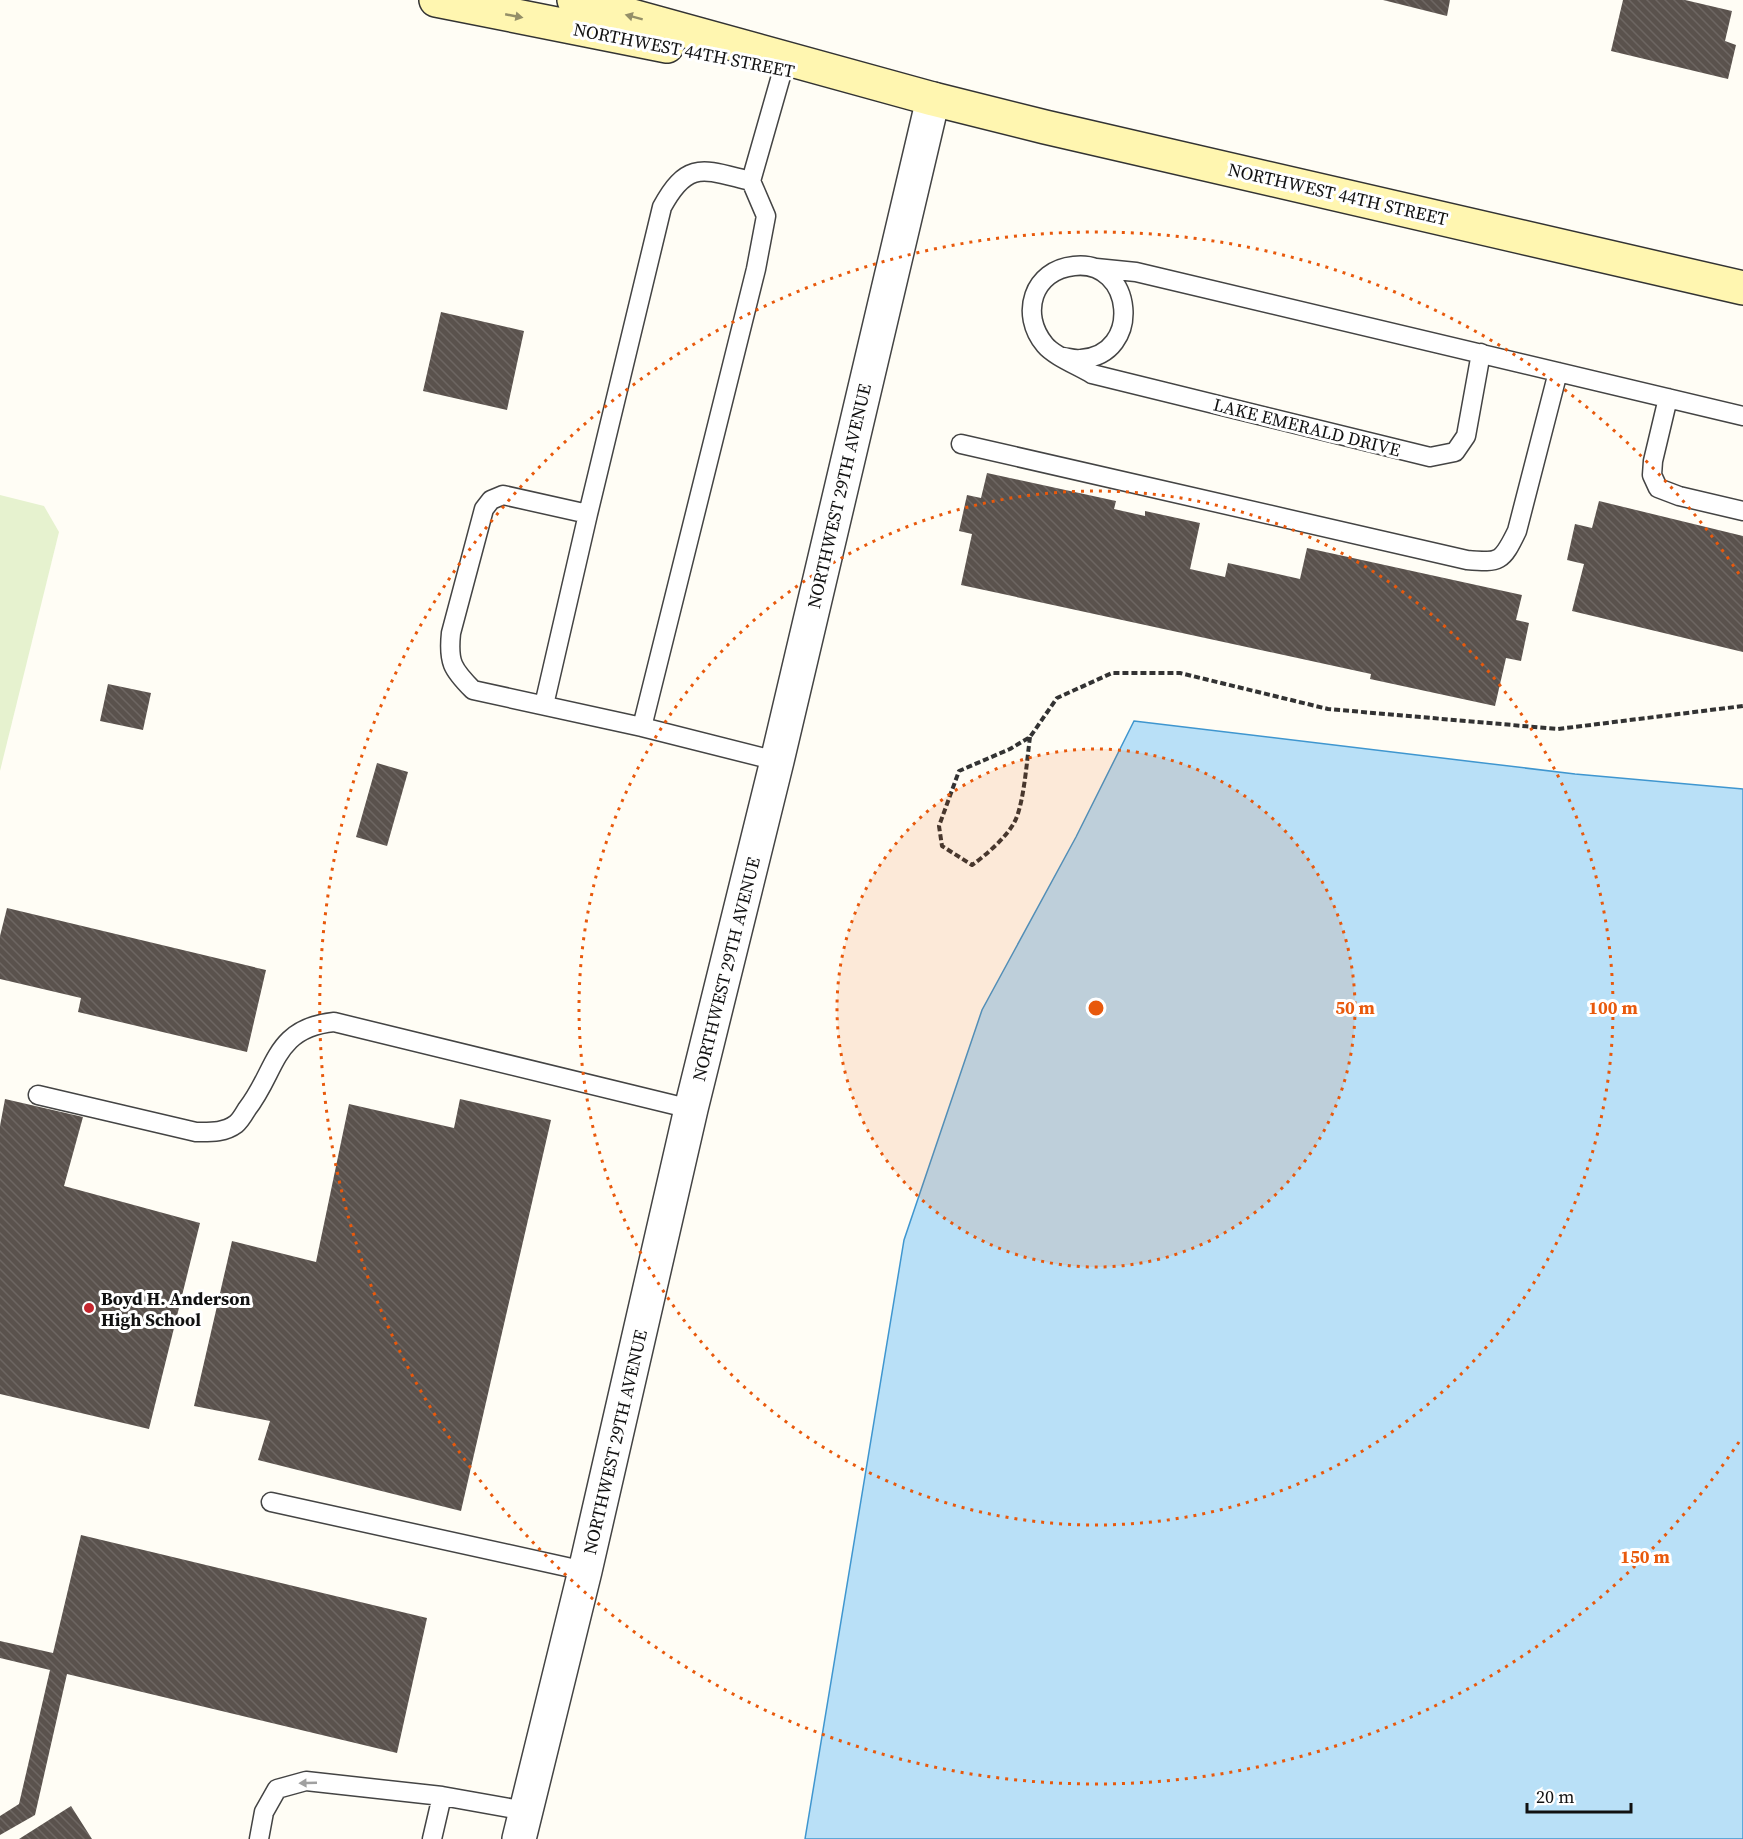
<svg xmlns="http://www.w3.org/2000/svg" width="1743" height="1839" font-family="'Source Serif 4',serif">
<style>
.pitch{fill:#e6f2cf}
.water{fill:#b9e0f7;stroke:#3f96cf;stroke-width:1.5}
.building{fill:url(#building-back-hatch)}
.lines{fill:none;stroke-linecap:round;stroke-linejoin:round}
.lane-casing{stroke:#444;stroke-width:21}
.street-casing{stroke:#444;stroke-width:36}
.secondary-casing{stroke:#333;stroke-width:36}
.path{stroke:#333;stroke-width:4;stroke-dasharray:6 3;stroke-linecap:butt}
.lane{stroke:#fff;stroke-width:18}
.street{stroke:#fff;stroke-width:33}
.secondary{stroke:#fff6b0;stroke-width:33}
.oneway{fill:#948f68}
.oneway2{fill:#a0a0a0}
.ring{fill:none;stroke:#e8590c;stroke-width:3;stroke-dasharray:3 6}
.poi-dot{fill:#c4262e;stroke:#fff;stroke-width:2}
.labels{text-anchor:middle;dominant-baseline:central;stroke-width:6;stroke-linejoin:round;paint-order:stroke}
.street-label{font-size:18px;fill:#111;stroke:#fff}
.poi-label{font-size:18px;font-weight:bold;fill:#111;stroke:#fff;text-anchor:start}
.centre{fill:#e8590c;stroke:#fff;stroke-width:3}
.ring-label{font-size:18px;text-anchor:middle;font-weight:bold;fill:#e8590c;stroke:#fff;stroke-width:6;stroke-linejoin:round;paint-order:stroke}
</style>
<defs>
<pattern id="building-back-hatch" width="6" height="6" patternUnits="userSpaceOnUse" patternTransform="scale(1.5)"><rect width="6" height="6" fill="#5a524d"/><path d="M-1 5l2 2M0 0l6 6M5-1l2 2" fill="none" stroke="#6d6662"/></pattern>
</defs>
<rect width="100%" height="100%" fill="#fffdf5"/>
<path class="pitch" d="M0,495L44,506L59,532L0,771Z"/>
<path class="water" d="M1134,721L1575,774L1743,789V1839H805L904,1240L982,1010L1076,837Z"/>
<path class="building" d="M1383,0H1450L1447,16Z
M1623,0H1685L1732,11L1725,41L1736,45L1728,79L1611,51Z
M441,312L524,331L507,410L423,391Z
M987,473L1116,501L1114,509L1145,516V511L1200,523L1190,569L1225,577L1228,563L1300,579L1307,548L1522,595L1516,620L1529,623L1521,661L1506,658L1495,706L1370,679L1371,674L961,585L972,534L959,531L967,495L981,498Z
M1599,501L1743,536V652L1572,611L1584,564L1567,560L1575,524L1592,528Z
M108,684L151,693L143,730L100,721Z
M377,763L408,772L387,846L356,837Z
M7,908L266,970L247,1052L78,1012L81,998L0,979V936Z
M5,1099L83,1117L64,1186L200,1223L149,1429L0,1394V1126Z
M460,1099L551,1120L461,1511L258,1460L270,1421L194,1406L232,1241L316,1262L349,1104L454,1128Z
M81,1535L427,1618L397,1753L67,1674L35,1815L0,1835V1816L19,1804L50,1670L0,1658V1641L53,1653Z
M71,1806L92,1839H19Z"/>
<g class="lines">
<defs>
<path id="lane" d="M1096,268L1136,272L1743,416
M1063,357C1069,358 1075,360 1081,359C1143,355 1134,259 1074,266C1033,270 1019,314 1045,345C1054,356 1079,366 1092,374L1430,457L1455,452L1466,436L1481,353
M1668,398L1653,461L1652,475L1658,488L1679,496L1743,511
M961,444L1467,560C1500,563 1502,562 1517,531L1558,372
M544,705L588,514
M642,727L473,690C452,669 448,662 451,633L484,509L491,500L503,495L588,514L662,207C688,159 704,170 751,181
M777,761L642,727L756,269L766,216L751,181L783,69
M38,1095L196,1132C210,1132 224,1133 236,1124C240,1121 244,1114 247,1109C277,1071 273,1028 334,1022L691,1109
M271,1502L585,1571
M259,1839L264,1812L277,1789L306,1781L442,1796L526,1811
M432,1839L442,1796"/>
<path id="street" d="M519,1839L585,1571L691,1109L777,761L933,99"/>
<path id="secondary" d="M436,0L667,46
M574,0L933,99L1045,127L1743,288"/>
</defs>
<use href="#lane" class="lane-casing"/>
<use href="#street" class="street-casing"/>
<use href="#secondary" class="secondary-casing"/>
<path class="path" d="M1030,737C1027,759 1024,803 1015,821C1007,837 986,855 972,865L942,846L939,826L959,771L1010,749L1030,737L1057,698L1112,673H1180L1328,709L1558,729L1743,706"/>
<use href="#lane" class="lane"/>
<use href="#street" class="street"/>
<use href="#secondary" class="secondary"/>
</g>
<defs><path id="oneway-solid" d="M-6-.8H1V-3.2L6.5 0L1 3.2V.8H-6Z" transform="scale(1.5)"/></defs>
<g class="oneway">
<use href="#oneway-solid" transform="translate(514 16) rotate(11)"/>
<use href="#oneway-solid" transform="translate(634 17) rotate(-165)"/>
</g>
<use class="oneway2" href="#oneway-solid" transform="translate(308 1783) rotate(178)"/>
<circle cx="1096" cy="1008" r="259" fill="#e8590c" fill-opacity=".12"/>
<g class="ring">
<circle cx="1096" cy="1008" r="259"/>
<circle cx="1096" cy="1008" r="517"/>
<path d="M1739 1442A776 776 0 1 1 1739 574"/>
</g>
<circle class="poi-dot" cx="89" cy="1308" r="6"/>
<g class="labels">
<g class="street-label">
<text transform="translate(684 50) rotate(11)">NORTHWEST 44TH STREET</text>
<text transform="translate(1338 194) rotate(13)">NORTHWEST 44TH STREET</text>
<text transform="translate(1307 427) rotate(14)">LAKE EMERALD DRIVE</text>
<text transform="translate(839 496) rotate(-77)">NORTHWEST 29TH AVENUE</text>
<text transform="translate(726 969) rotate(-76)">NORTHWEST 29TH AVENUE</text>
<text transform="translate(615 1442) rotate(-77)">NORTHWEST 29TH AVENUE</text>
</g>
<g class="poi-label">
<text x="101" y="1298">Boyd H. Anderson<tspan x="101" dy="21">High School</tspan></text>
</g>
</g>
<circle cx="1096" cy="1008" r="9" class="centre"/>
<g class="ring-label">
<text x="1355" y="1014">50 m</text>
<text x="1613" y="1014">100 m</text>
<text x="1645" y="1563">150 m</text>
</g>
<path d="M1527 1803v9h104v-9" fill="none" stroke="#111111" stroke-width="3"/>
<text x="1536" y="1803" font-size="18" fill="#111111" stroke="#ffffff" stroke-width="4.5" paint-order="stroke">20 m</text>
</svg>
